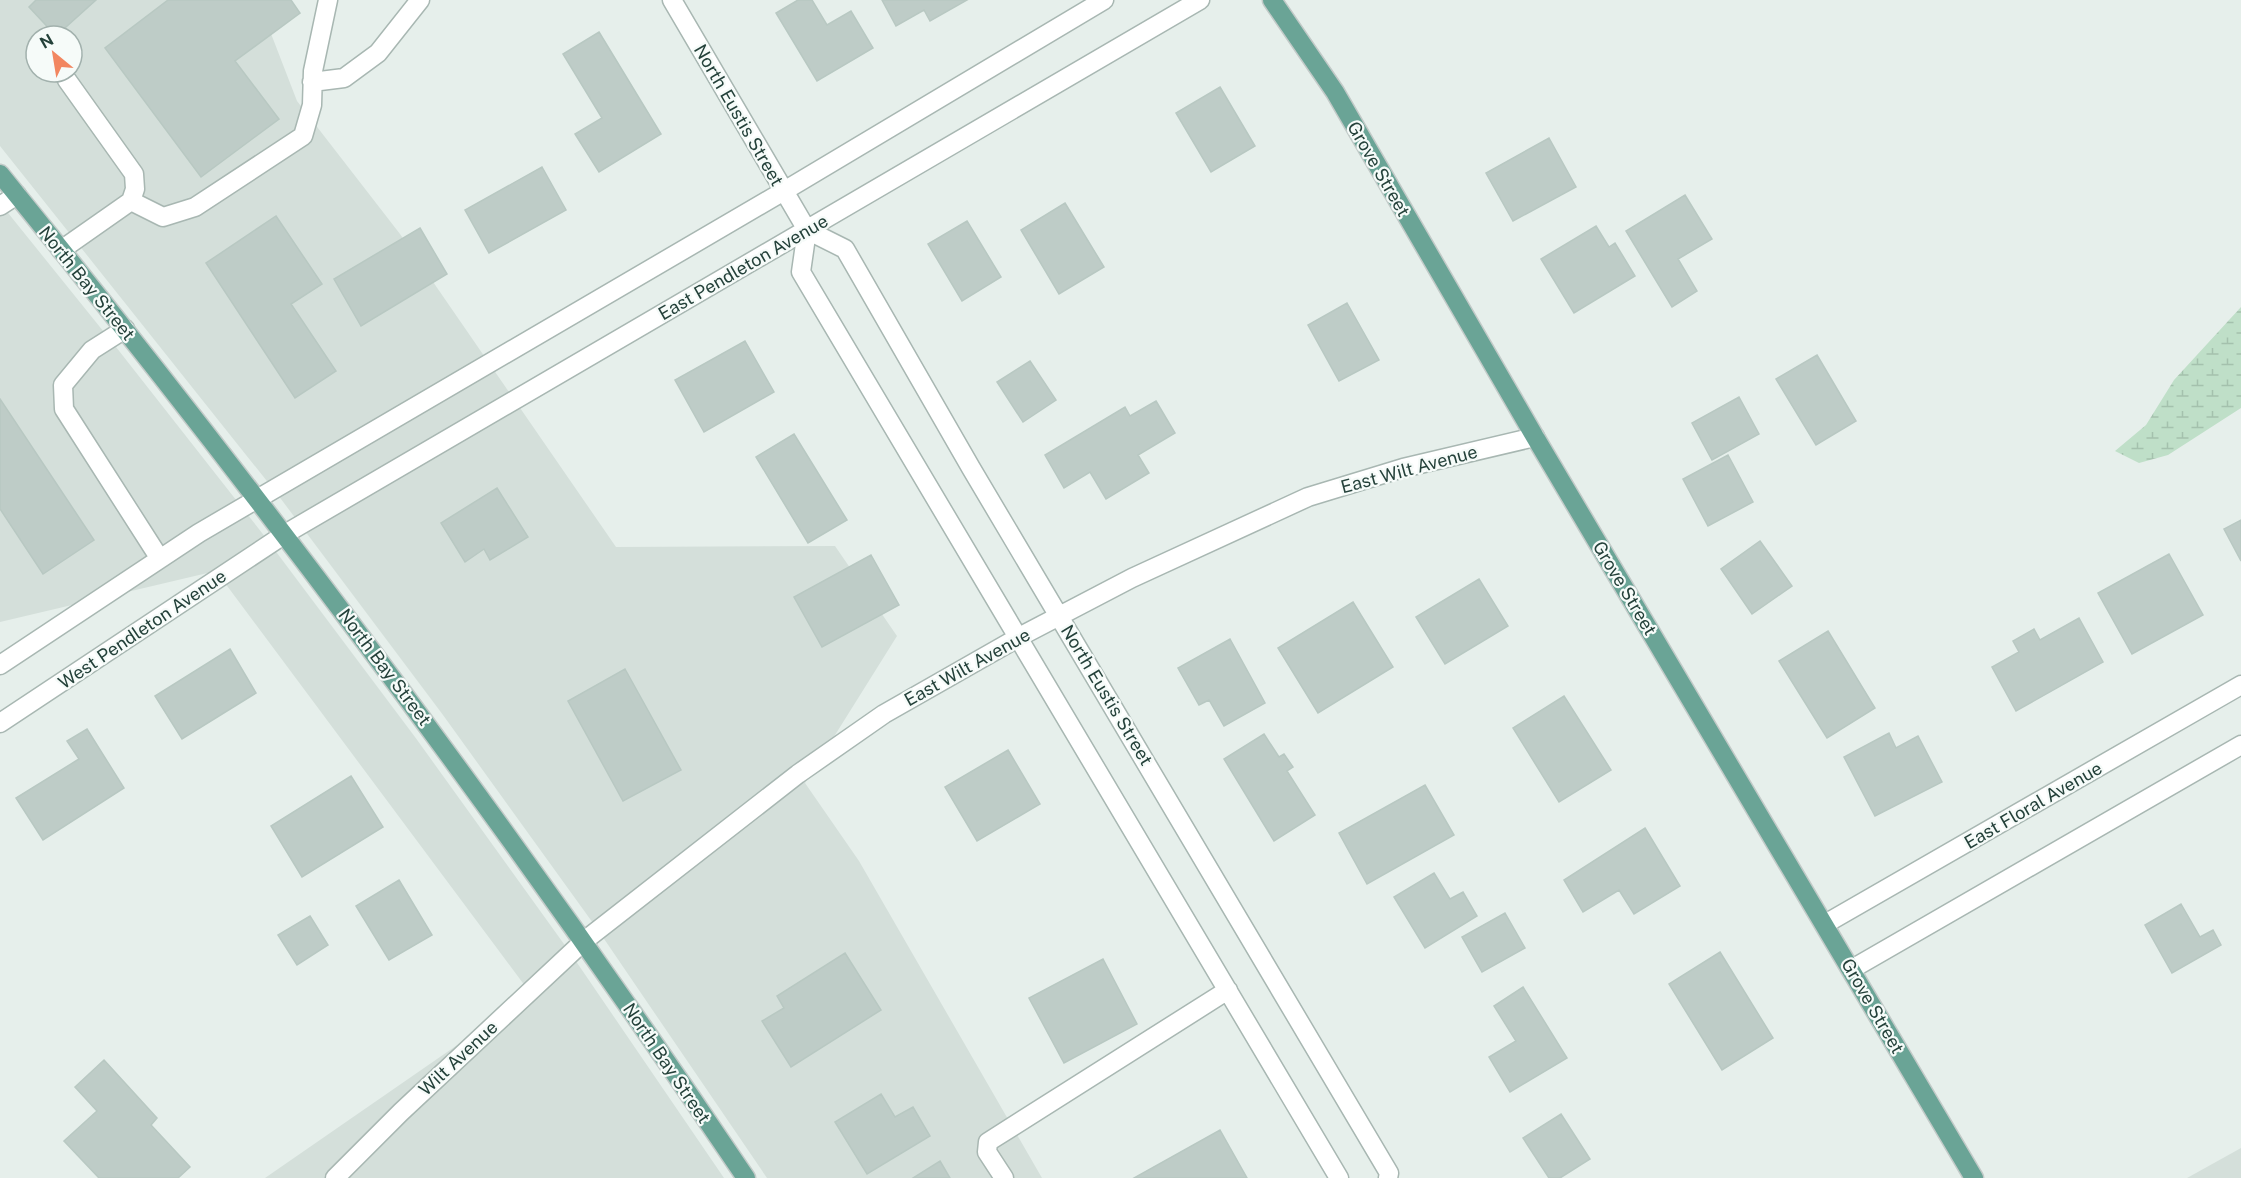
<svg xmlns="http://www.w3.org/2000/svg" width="2241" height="1178" font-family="'Public Sans',sans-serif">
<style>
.built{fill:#d4dfda;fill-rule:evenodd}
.wetland{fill:url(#wetland-marsh)}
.building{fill:#beccc7;stroke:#b8c8c2;stroke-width:1.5}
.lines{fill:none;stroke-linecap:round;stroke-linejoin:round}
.minor-casing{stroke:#a8b7b2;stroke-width:21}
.major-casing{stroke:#c2cac8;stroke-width:21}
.minor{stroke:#fff;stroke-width:18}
.major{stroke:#6aa496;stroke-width:18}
.labels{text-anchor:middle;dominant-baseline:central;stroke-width:4.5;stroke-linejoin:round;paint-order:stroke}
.street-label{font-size:18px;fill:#24413a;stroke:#f6fbf9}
</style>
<defs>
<pattern id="wetland-marsh" width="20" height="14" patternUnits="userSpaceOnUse" patternTransform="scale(1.5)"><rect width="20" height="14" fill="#bfdfc8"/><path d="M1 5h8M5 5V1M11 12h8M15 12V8" fill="none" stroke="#a4c1ad"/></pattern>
</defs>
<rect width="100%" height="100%" fill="#e6efeb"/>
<path class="built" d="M0,0H258L297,101L400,234L616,547L835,546L897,636L805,783L859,861L1042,1178H767L598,930L443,715L278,495L0,146ZM36,36H72V72H36Z
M0,203L116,347L262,533L415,737L569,951L724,1178H265L531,994L216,571L0,622Z
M2241,1148V1178H2187Z"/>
<path class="wetland" d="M2241,307V408L2168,455L2139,463L2115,451L2146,425L2174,380Z"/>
<path class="building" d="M36,0H96L56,36L29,7Z
M168,0H291L300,13L235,61L279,119L201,177L105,48Z
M798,0H812L827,25L851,11L873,48L817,81L776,13Z
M882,0H967L930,21L924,10L896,26Z
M599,32L661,134L599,172L575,134L602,118L563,54Z
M1220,87L1255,146L1211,172L1176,113Z
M1549,138L1576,187L1513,221L1486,173Z
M542,167L566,210L489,253L465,210Z
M1685,195L1712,239L1678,259L1697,291L1672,307L1626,231Z
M1065,203L1104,267L1059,294L1021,230Z
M276,216L322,284L291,304L336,371L295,398L206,263Z
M967,221L1001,277L962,301L928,244Z
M1596,226L1609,247L1615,243L1635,276L1574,313L1541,259Z
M420,228L447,274L361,326L334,279Z
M1347,303L1379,360L1339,381L1308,325Z
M745,341L774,392L704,432L675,380Z
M1817,355L1856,421L1816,445L1776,379Z
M1030,361L1056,400L1023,422L997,382Z
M1739,397L1759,434L1712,460L1692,423Z
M0,399L94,540L43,574L0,509Z
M1156,401L1175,433L1138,455L1149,473L1106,499L1090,472L1064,488L1045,455L1125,407L1130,416Z
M794,434L847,520L808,543L756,457Z
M1728,455L1753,502L1708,526L1683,479Z
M497,488L528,537L490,560L484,549L465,562L441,523Z
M2241,520V561L2224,529Z
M1760,541L1792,586L1752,614L1721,569Z
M2169,554L2203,615L2132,654L2098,593Z
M871,555L899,605L822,647L794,597Z
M1479,579L1508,626L1445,664L1416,617Z
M1353,602L1393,667L1318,713L1278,648Z
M2079,618L2103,662L2016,711L1992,667L2019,652L2013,641L2034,629L2040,640Z
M1828,631L1875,708L1827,738L1779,661Z
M1230,639L1265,703L1224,726L1209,700L1199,705L1178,668Z
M230,649L256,693L182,739L155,696Z
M625,669L681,770L623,801L568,701Z
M1564,696L1611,770L1559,802L1513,728Z
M87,729L124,788L43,840L16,798L79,759L67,741Z
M1889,733L1896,748L1918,736L1942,782L1875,816L1844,757Z
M1264,734L1279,757L1284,754L1293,767L1287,771L1315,815L1274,841L1224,759Z
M1008,750L1040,804L977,841L945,787Z
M351,776L383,827L302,877L271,826Z
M1425,785L1454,835L1367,884L1339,833Z
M1645,828L1680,886L1634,914L1619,890L1583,912L1564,880Z
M1434,873L1450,899L1463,892L1477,916L1425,948L1394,897Z
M399,880L432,935L389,960L356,906Z
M2181,904L2200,937L2213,930L2221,945L2172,973L2145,925Z
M1505,913L1525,948L1482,972L1462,937Z
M310,916L328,945L297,965L278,935Z
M1720,952L1773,1038L1722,1070L1669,984Z
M845,953L881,1010L791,1067L762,1021L784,1008L777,996Z
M1103,959L1137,1024L1064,1063L1029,998Z
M1523,987L1567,1058L1510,1092L1489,1057L1516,1041L1494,1006Z
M104,1060L157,1118L151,1125L190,1167L178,1178H99L64,1141L97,1111L75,1087Z
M881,1094L895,1117L913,1107L930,1136L867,1174L835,1122Z
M1561,1114L1590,1159L1560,1178H1549L1523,1138Z
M1220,1130L1247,1178H1134Z
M940,1161L950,1178H913Z"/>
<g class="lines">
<defs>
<path id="minor" d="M672,0L807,230L845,249L971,468L1389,1173L1388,1178
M312,82L344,78L378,53L420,0
M131,201L163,217L195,207L303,136L312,105L313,71L328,0
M0,206L17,195
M807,230L801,272L1339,1178
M61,250L131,201L135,189L134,174L67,80
M125,329L92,350L63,385L64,409L160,559
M0,665L199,533L784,191L1104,0
M0,723L285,534L1200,0
M1825,924L2241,685
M1852,969L2241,745
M335,1178L401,1112L584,941L798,774L884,714L1019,637L1132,578L1308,497L1403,468L1535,437
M1004,1178L987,1152L988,1142L1228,990"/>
<path id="major" d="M1272,0L1335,92L1535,437L1974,1178
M0,174C263,498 513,832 746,1178"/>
</defs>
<use href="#minor" class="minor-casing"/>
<use href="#major" class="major-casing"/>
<use href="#minor" class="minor"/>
<use href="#major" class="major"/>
</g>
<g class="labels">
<g class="street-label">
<text transform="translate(739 115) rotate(60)">North Eustis Street</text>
<text transform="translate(1379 169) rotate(60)">Grove Street</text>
<text transform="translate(743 267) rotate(-30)">East Pendleton Avenue</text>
<text transform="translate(87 283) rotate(51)">North Bay Street</text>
<text transform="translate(1409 469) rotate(-15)">East Wilt Avenue</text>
<text transform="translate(1625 588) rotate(59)">Grove Street</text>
<text transform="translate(142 629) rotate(-34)">West Pendleton Avenue</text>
<text transform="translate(385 667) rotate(53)">North Bay Street</text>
<text transform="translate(967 667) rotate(-29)">East Wilt Avenue</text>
<text transform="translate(1107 695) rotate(59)">North Eustis Street</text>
<text transform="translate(2033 805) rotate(-30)">East Floral Avenue</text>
<text transform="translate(1873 1006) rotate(60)">Grove Street</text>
<text transform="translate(458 1058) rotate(-43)">Wilt Avenue</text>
<text transform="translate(667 1063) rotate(56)">North Bay Street</text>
</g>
</g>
<g transform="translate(54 54) rotate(330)"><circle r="28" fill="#f6fbf9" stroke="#a2b1ad" stroke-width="1.5"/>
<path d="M0-4.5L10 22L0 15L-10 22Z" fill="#f28660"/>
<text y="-9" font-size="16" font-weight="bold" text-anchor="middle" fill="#24413a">N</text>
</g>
</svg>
